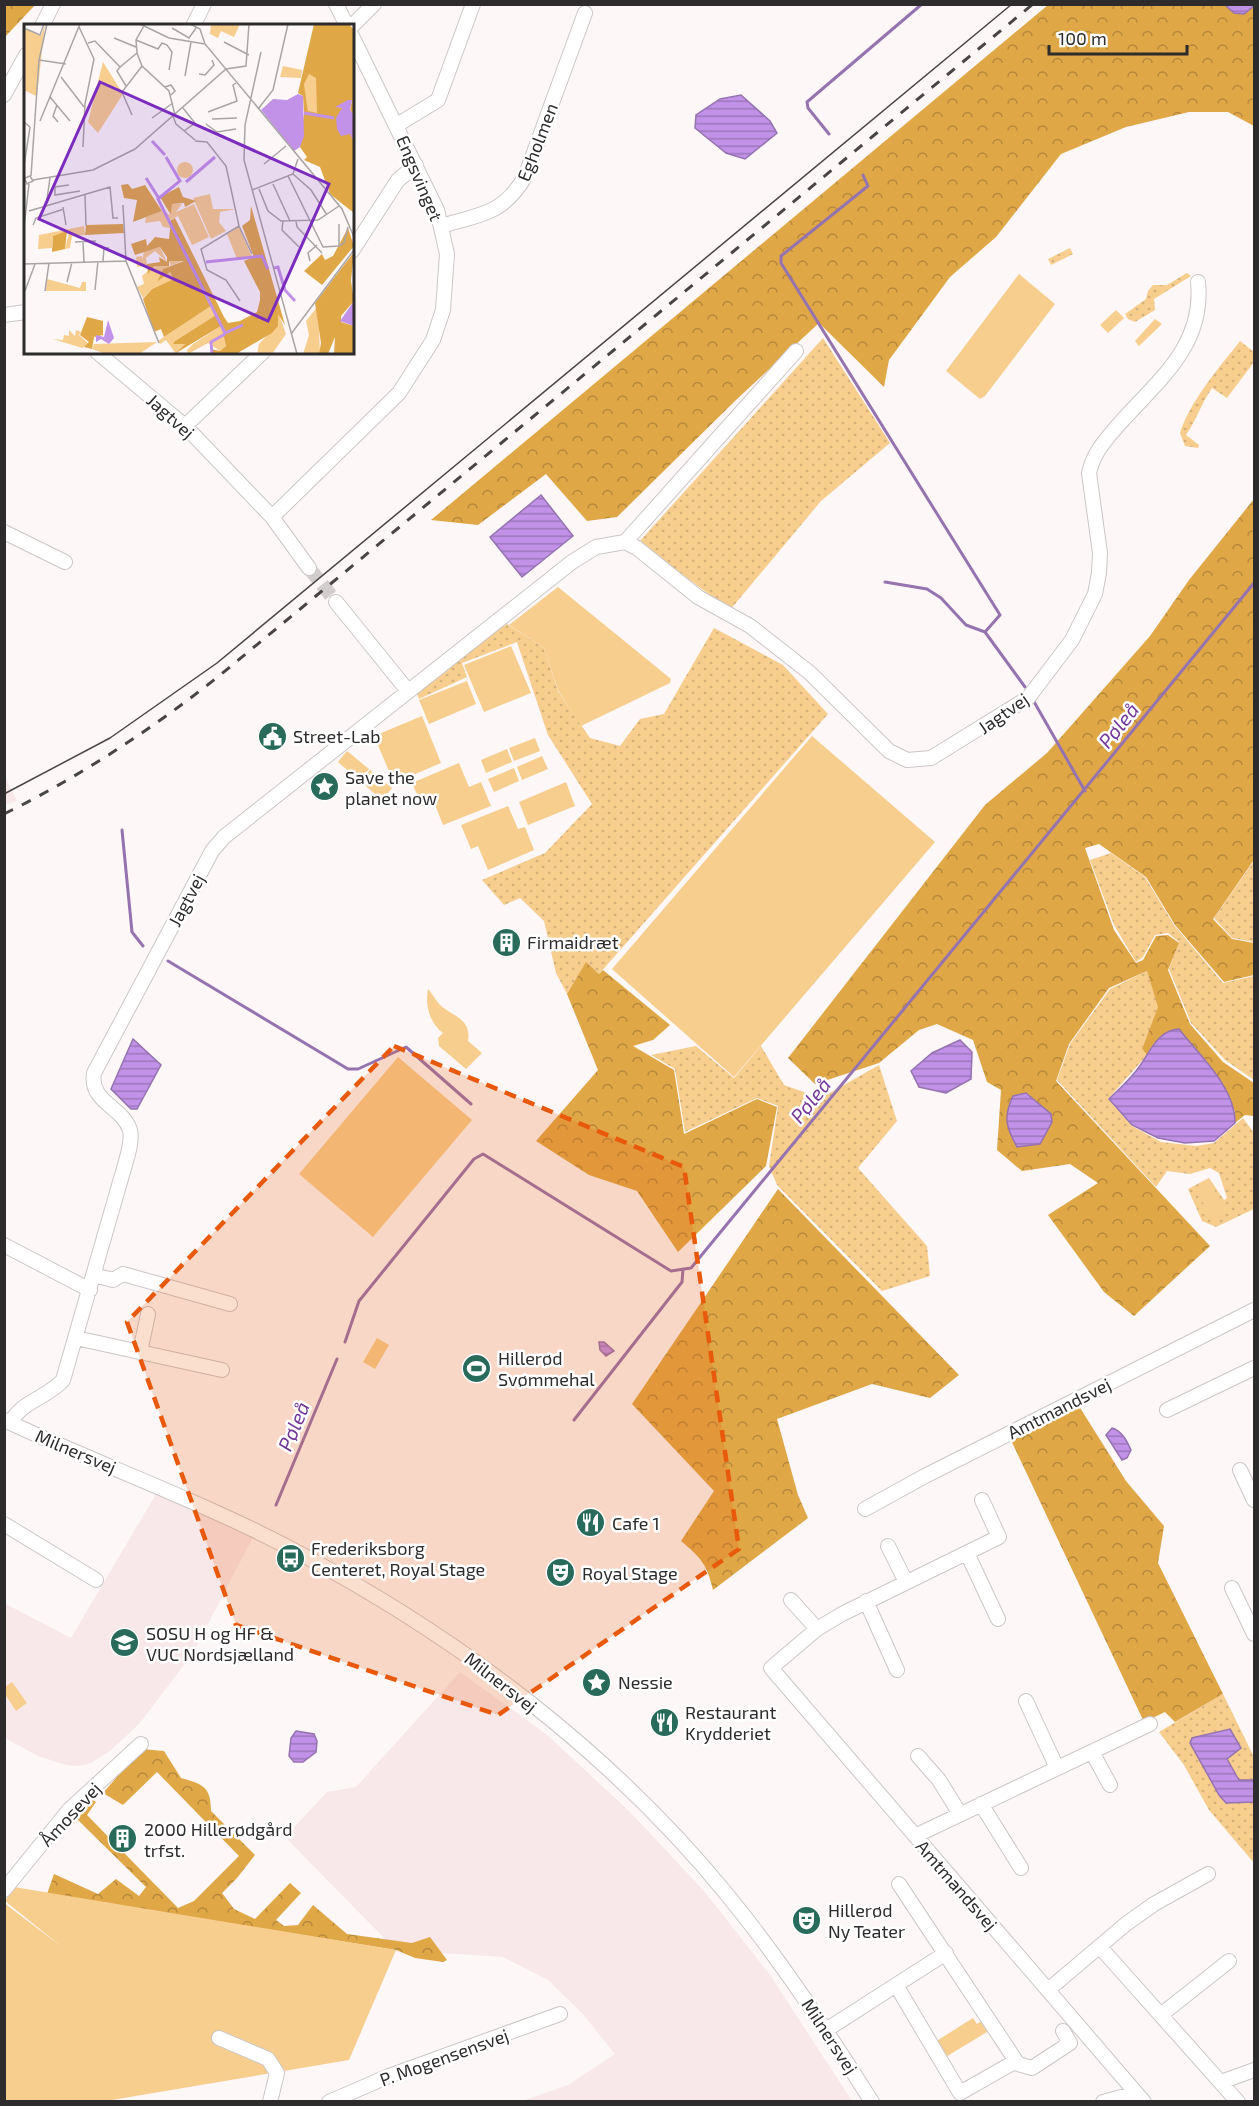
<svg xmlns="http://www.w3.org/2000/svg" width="1259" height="2106" font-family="'Exo 2',sans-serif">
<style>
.built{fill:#f8e8e9}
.grass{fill:url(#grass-dots)}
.forest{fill:url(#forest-crowns)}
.park{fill:#f7ce8e}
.water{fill:url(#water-rules);stroke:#9573af;stroke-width:1.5}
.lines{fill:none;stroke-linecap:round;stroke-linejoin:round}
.stream{stroke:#9573af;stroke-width:3}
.minor-tunnel{stroke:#d3cece;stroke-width:14;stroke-dasharray:14 7;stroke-linecap:butt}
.minor-casing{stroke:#ccc6c6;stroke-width:16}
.minor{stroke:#fff;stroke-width:14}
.tram{stroke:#484545;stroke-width:1.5}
.rail{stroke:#484545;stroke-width:3;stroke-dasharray:10 10;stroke-linecap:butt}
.marked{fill:#e8590c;fill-opacity:0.2;stroke:#e8590c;stroke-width:4.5;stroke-dasharray:12 8;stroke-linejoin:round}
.labels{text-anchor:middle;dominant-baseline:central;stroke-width:5;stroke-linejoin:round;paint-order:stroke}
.street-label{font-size:18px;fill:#2d2b2b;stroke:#fff}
.poi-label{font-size:18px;fill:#2d2b2b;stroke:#fff;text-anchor:start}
.water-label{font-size:20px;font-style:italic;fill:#71369a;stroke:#fff}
.inset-river{fill:none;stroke:#c192e8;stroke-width:3}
.inset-road{fill:none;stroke:#aaa5a5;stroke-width:1.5}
.view{fill:#7b2cbf;fill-opacity:0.15;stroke:#7b2cbf;stroke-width:3}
.inset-edge{fill:none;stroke:#2d2b2b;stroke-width:3}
</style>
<defs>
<pattern id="grass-dots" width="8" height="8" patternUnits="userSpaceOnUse" patternTransform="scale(1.5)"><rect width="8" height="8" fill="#f7ce8e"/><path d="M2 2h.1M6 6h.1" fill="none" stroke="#d4b17b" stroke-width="1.8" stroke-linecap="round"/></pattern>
<pattern id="forest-crowns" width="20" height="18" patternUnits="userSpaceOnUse" patternTransform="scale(1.5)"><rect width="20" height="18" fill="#e0a747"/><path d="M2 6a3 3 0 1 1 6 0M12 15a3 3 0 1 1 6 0" fill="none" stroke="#b6883b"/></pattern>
<pattern id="water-rules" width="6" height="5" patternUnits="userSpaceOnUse" patternTransform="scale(1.5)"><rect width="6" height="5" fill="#c192e8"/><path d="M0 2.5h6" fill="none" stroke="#9d77bc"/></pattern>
</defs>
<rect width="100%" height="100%" fill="#fdf7f7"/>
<path class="built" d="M4,774L17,801L5,805H4Z
M156,1494L253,1537L193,1653L139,1724L110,1751L91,1763L78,1766L66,1765L38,1756L5,1738L4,1603L71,1638Z
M460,1672L546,1734L628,1810L704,1891L770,1975L852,2101H522L568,2085L615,2054L582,2013L548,1980L503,1957L396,1950L285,1837L327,1792L356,1787Z"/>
<path class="grass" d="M1070,248L1073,254L1051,265L1048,259Z
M1187,273L1191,276L1154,299L1155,310L1135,322L1128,319L1125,314L1146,299L1148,291L1153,285H1167Z
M823,338L890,443L821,501L730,610L639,542Z
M1240,341L1254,352V362L1227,398L1212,388C1201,404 1197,419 1186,435L1199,445L1198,448L1185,446L1180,433C1190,401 1219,368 1240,341Z
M507,624L544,648L558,691L590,738L620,746L640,719L664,714L714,628L783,665L828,714L599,974L586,963L567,994L556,973L544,921L520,898L504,905L482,880L545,853L592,804L548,735L517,642L462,663L467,677L419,699L416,691L486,635Z
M1111,853L1145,877L1174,925L1223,983L1254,976V1080L1225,1060L1191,1023L1169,969L1179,942L1168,933L1155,935L1143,957L1136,962L1114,925L1090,860Z
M1254,861V942L1232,938L1214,918Z
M1147,971L1159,1007L1142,1049L1147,1055L1108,1099L1132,1126L1161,1142L1196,1146L1214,1143L1243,1118L1254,1133V1209L1216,1227L1202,1221L1188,1189L1209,1178L1224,1200L1227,1198L1219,1173L1210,1168L1190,1174L1167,1171L1156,1187L1057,1080L1070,1044L1110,989Z
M696,1046L734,1078L761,1046L784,1085L821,1098L879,1065L897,1121L858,1168L927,1246L930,1276L882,1291L777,1185L769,1166L778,1106L757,1098L685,1132L675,1069L651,1055Z
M1223,1694L1254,1757V1863L1209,1810L1184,1765L1159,1732Z"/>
<path class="forest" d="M5,4L35,5L5,37L4,5Z
M1048,5H1254V126L1228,112H1189L1126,127L1061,154L996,237L950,277L889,360L884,387L819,323L738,398L617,517L587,521L546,474L478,525L431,520Z
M1254,499V860L1213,919L1232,939L1254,943V975L1224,982L1175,925L1146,877L1099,844L1085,848L1114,930L1136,963L1143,960L1156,936L1168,935L1179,943L1168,970L1190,1024L1223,1062L1254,1083V1116L1245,1115L1235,1123V1111L1155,1042L1147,1055L1142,1049L1158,1007L1147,971L1109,988L1069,1044L1056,1081L1210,1246L1134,1316L1104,1292L1048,1215L1098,1183L1070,1164L1022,1171L997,1150L1001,1090L987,1082L973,1040L937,1024L919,1030L879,1063L815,1084L788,1058L985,805L1047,753L1150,636L1189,580Z
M586,962L599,974L603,970L670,1025L653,1040L633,1046L674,1070L684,1134L757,1099L777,1107L766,1166L678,1252L637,1191L589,1175L536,1141L598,1070L567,994Z
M778,1189L959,1375L930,1398L872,1384L777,1419L798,1495L808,1518L713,1590C707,1564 701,1558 681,1541L714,1491L632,1404Z
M1077,1403L1126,1481L1164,1526L1158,1563L1223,1694L1175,1722L1165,1712L1144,1722L1010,1438Z
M141,1749L164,1751L181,1778C203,1784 211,1787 211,1811L255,1855L237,1878L222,1893L234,1909L255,1919L290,1883L301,1893L276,1920L284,1926L298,1925L313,1905L347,1934L412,1943L430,1937L447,1960L443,1962L415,1958L396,1950L47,1894L54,1874L98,1894L116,1879L139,1896L146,1887L78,1820L65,1831L60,1829L91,1798L96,1802L87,1815L178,1908L194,1901L239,1856L157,1772L123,1805L103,1793Z"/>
<path class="park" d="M1019,274L1055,304L985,396L980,399L946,371Z
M1116,310L1124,318L1108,333L1100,325Z
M1155,319L1162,324L1139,346L1135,341Z
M558,587L671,679L670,683L581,726L558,690L544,648L509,625Z
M511,646L531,693L484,712L464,665Z
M467,681L476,704L429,724L419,700Z
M422,716L441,763L394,783L374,736Z
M812,736L935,842L734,1077L612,969Z
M535,738L540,751L514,761L509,748Z
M507,749L512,762L486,773L481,760Z
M347,751L369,769L359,780L338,762Z
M542,756L548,769L522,780L517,767Z
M459,763L469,787L481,782L491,806L443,825L434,802L422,806L412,783Z
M514,768L519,781L494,792L488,779Z
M370,770L392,788L382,800L360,781Z
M566,782L575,806L528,825L519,802Z
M508,806L518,829L525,827L534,850L488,870L478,846L471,849L461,825Z
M428,989C432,993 435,999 439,1004C451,1016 472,1018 468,1041L482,1053L466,1069L439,1046L438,1038L443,1033C429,1023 425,1004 428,989Z
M398,1057L472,1120L373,1237L299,1174Z
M1210,1181L1225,1212L1211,1219L1196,1189Z
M377,1338L389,1345L375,1369L363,1362Z
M12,1682L27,1703L16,1711L5,1694V1687Z
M14,1887L396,1950L349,2060L106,2101H5L4,1903L62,1947L5,1901Z
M973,2018L977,2024L985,2019L992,2029L944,2058L935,2042Z"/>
<path class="water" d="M1225,5L1254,4V6L1244,14L1234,13Z
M741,95L770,121L777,133L745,159L726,153L695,128L696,115L720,99Z
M541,495L573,536L522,577L490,537Z
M1179,1029C1199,1055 1236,1088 1235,1123L1214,1141L1185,1143L1158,1138L1132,1125L1109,1099C1119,1089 1131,1079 1139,1067C1150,1052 1158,1030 1179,1029Z
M133,1039L161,1065L137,1109H131L111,1089Z
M960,1040L972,1052L971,1079L946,1093L919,1087L911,1071L932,1053Z
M1026,1093L1051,1114L1052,1122L1040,1144L1017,1147C1006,1127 1003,1117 1013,1096Z
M599,1342H604L614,1351L606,1356L600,1350Z
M1112,1428C1122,1431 1127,1441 1131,1450L1127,1458L1122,1460L1106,1435Z
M1230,1729L1241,1748L1227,1759L1239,1780H1254V1802L1226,1803L1219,1795L1190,1743L1192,1738Z
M296,1731L314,1734L317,1741L316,1752L303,1762H294L289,1756L291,1738Z"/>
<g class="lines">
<path class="stream" d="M829,134L808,108L807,102L922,4
M863,175L868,186L781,256V263L1000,615L985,632L1025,687
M885,582L927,589L941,598L966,625L985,632
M1033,700L1085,791
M122,830L132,932L143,946
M168,961L348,1069H358L406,1047L471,1104
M345,1342L359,1301L474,1159L483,1154L671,1271L691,1268L1254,583
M574,1420L682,1282L683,1269
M276,1505L337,1359"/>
<path class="minor-tunnel" d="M309,568L336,602"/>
<defs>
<path id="minor" d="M336,4L347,26
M42,26L53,4
M193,26L204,4
M352,26L374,4
M4,95L26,55
M397,125L438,100L473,4
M441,226C481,214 502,215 525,177L585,13
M352,251L398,180L416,165
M4,315L26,312
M97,352L185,426L272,517L309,568
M185,426L263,352
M272,517L399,393L433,340L443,310L447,254L437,210L352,36
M4,532L65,562
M625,542L637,548L698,597L750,626L810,673L889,751L907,760L931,758L1028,698L1072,640L1095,594L1099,573L1100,553L1089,473C1093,455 1102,444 1114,430C1153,384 1205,349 1198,282
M336,602L408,691
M123,1172C126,1160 133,1142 130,1130C122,1106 89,1102 94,1073L212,851L224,837L572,562L596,547L625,542L796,351
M4,1245L90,1290
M94,1275L113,1280L123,1274L230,1304
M76,1338L222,1370
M140,1352L148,1314
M1167,1410L1254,1368
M4,1420C102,1466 204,1502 299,1553C461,1639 613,1754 729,1897C782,1962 827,2031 872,2102
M11,1423C19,1402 49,1397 63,1380L122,1175
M1240,1470L1254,1500
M982,1500L999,1537L842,1614L817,1629L771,1668L1144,2102
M865,1509L925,1476L1254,1310
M4,1524L96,1580
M888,1546L906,1582
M967,1553L998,1619
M1232,1588L1254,1634
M791,1600L817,1629
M866,1601L897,1670
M1026,1701L1057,1768
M1092,1752L1110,1785
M918,1756L939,1780L960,1814
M981,1804L1021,1868
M915,1836L1150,1724
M4,1890L69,1810L141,1744
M1100,1947L1238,2102
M896,1985L960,2093L1016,2061L899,1884
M1048,1990L1126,1924L1154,1904L1208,1874
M1162,2014L1229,1961
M826,2030L946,1953
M219,2038L268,2059L277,2073L270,2102
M1016,2061L1018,2064L1032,2068L1070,2043L1063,2031
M1221,2082L1254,2070
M329,2102L389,2076L560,2014
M1103,2102L1136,2093"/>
</defs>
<use href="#minor" class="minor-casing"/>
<use href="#minor" class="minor"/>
<path class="tram" d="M4,794L110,738L217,663L1012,4"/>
<path class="rail" d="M4,814C81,776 152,729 219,676L1033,4"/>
</g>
<path class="marked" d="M394,1046L684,1167L739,1549L498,1715L236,1625L127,1322Z"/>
<defs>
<symbol id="civic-disc" viewBox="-11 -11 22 22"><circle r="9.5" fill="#296b5b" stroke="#fff"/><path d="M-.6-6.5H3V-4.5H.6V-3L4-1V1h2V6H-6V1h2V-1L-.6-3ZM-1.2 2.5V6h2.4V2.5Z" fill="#fff"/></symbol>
<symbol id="sight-disc" viewBox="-11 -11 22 22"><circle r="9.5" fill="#296b5b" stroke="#fff"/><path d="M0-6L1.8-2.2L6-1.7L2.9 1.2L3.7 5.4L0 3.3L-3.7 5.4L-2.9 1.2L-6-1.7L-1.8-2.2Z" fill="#fff"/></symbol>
<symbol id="building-disc" viewBox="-11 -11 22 22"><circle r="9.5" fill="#296b5b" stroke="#fff"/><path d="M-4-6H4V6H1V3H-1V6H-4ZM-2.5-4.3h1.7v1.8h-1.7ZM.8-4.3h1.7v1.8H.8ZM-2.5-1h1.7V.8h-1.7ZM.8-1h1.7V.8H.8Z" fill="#fff"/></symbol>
<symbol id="stadium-disc" viewBox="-11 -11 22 22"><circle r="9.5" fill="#296b5b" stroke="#fff"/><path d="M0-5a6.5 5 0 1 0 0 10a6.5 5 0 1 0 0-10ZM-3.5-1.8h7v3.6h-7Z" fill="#fff"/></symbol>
<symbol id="restaurant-disc" viewBox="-11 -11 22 22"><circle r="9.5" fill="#296b5b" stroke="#fff"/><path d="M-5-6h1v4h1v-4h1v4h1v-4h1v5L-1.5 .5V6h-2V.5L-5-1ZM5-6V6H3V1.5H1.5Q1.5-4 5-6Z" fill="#fff"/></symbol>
<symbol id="bus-disc" viewBox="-11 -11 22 22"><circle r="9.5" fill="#296b5b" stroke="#fff"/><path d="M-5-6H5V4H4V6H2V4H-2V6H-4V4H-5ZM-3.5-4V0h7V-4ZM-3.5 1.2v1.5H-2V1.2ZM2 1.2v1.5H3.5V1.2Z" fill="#fff"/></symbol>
<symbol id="theatre-disc" viewBox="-11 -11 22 22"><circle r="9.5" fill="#296b5b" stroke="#fff"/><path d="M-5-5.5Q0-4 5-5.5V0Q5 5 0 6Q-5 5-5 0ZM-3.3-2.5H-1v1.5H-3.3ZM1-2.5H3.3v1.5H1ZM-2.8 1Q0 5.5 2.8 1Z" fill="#fff"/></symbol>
<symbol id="school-disc" viewBox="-11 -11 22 22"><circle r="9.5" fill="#296b5b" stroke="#fff"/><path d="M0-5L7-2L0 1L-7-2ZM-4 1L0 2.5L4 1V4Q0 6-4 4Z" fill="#fff"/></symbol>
</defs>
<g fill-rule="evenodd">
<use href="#civic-disc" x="256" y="720" width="33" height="33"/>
<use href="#sight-disc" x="308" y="770" width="33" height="33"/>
<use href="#building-disc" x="490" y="926" width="33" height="33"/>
<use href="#stadium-disc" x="460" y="1352" width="33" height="33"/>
<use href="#restaurant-disc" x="574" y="1506" width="33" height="33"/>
<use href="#bus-disc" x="274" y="1542" width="33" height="33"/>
<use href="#theatre-disc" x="544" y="1556" width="33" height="33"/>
<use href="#school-disc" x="108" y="1626" width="33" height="33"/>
<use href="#sight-disc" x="580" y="1666" width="33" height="33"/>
<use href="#restaurant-disc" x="648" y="1706" width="33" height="33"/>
<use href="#building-disc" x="106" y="1822" width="33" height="33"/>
<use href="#theatre-disc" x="790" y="1904" width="33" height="33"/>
</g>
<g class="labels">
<g class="street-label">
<text transform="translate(537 142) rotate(-69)">Egholmen</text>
<text transform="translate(420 178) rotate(67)">Engsvinget</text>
<text transform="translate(171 416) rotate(42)">Jagtvej</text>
<text transform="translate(1003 713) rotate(-35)">Jagtvej</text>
<text transform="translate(186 900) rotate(-62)">Jagtvej</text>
<text transform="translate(1059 1408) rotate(-27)">Amtmandsvej</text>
<text transform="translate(76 1451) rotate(23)">Milnersvej</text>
<text transform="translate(501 1682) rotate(38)">Milnersvej</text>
<text transform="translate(70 1814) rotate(-47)">Åmosevej</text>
<text transform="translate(957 1885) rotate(49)">Amtmandsvej</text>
<text transform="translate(830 2036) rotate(57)">Milnersvej</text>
<text transform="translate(444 2057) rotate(-20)">P. Mogensensvej</text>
</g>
<g class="poi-label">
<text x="293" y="736">Street-Lab</text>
<text x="345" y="777">Save the<tspan x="345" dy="21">planet now</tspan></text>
<text x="527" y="942">Firmaidræt</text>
<text x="498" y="1358">Hillerød<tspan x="498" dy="21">Svømmehal</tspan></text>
<text x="612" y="1523">Cafe 1</text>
<text x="311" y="1548">Frederiksborg<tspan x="311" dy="21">Centeret, Royal Stage</tspan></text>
<text x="582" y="1573">Royal Stage</text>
<text x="146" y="1633">SOSU H og HF &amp;<tspan x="146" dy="21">VUC Nordsjælland</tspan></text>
<text x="618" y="1682">Nessie</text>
<text x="685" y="1712">Restaurant<tspan x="685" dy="21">Krydderiet</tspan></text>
<text x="144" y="1829">2000 Hillerødgård<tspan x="144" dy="21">trfst.</tspan></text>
<text x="828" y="1910">Hillerød<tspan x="828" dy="21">Ny Teater</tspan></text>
</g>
<g class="water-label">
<text transform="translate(1118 725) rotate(-51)">Pøleå</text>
<text transform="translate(810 1100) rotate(-51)">Pøleå</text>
<text transform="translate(293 1426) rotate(-67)">Pøleå</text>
</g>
</g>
<g transform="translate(24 24)">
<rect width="330" height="330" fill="#fdf7f7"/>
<path d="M21,0L13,72L10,71L0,66V4L17,12ZM186,170L189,185H212L196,188L195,198L202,207L187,215L169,174ZM148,180H158L152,188L154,192L146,196V204L139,203L136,197L121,199L122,193L138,187L147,191ZM60,202L61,211L48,212L46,224L41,225L45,209L29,212L28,224L14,225L15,211ZM215,203L228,233L213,235L203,210ZM136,223L143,238L131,227L122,234L123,241L113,243L112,233L118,232V236L120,228ZM145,237H158L139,245L133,258L146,248L151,255L128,265L119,274L113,263L120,260L118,252L130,242H147ZM187,282L192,291L151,317L161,320L152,330L142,316L136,320L134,317ZM294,282L296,330H279L285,311L282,297ZM254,288L262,310L248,330H233L235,320L253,301ZM197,302L202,322L196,327L184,319L164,330L163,326L169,320ZM45,306L51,312L52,306L57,308L55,311L65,320L58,324L29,315L39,316L40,311L45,312ZM133,318L115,330H82L68,325L70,320Z" fill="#f7ce8e"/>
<path d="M290,0H325L330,6V91L326,86L328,76L314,83L318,84L315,103L327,110L330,118V189L306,170L296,143L280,136L283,133L276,123L280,89L279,72L274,69ZM104,160L108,165L121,161L138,187L109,198L113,176L100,174L97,161ZM155,163L159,173L172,177L161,183L160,179L148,180L147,191L136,173ZM227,182L261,301L254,290V302L248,309L212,330H190L187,325L196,327L202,322L197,302L152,329L161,320H149L151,317L192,291L187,282L140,313L137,305L130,308L119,275L128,265L150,255L146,248L133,258L139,245L160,237H145V242H130L124,250L123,240L136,238L135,233L143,238V233L136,223L111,231L107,220L122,215L123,222L131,213L145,215L147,196L151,194L200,293L204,299L216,297L233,288L236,276V268L220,237L230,233L218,202L226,196ZM99,200L100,209L61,211L62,201ZM324,204L330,222L298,261L280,247L298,230L301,236L309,232ZM43,207L41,225L28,228L29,212ZM330,228L327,257L330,277L317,292V298L330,302V330H310L311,313L304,330H295L297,319L291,279ZM63,293L79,297V311L70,313L68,325L60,323L65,318L56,311Z" fill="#e0a747"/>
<path d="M285,50L292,54L293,89L284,87L283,82L280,60Z" fill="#f7ce8e"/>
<path d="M187,0H216L210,13L197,7L194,14L186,10Z" fill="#f7ce8e"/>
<path d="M79,38L99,70L74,109L64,98ZM259,42L278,46L277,54L256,53ZM153 146a8 8 0 1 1 16 0a8 8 0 1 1-16 0ZM170,180L185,213L168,221L152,188ZM23,255L56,264L58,258H62V267H22Z" fill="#f7ce8e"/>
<path d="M274,70L279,72L280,112L276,123L270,127L237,86L249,75L263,76ZM324,76H328L326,86L330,91V118L326,110L317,112L313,105L312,94L318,84L311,83ZM330,277V302L316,297ZM84,296L90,314L85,320L77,315L72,318V311L80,313Z" fill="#c192e8"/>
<path class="inset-river" d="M280,89L310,94M128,117L141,131M142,133L156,157L134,175L201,309L219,301M122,154L134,173M162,158L191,133M182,238L238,232L244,245M250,244L254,243L261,266L271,277M188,330L187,318L201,310"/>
<path class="inset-road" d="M116,0L145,14L181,20M121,0L112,16L113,29L118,42L145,67L151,91M166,0L176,5L181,20L318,185L330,213M55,3L70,35L61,80L59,123M0,4L16,11L20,0M148,4L165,14L172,4M90,14L112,23M112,16L134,25L138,19L143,21L148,28L145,46M200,18L225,31M64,19L71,17L96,43L113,29M237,28L221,101L220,136L273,330M15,36L42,40M96,43L93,47L102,62M175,50L181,51L190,41L188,36M161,52L167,18M37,53L60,83M141,63L147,61L151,67L147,71M26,73L46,97M33,81L29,92L34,98M159,84L171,99L160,107M234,85L249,66L264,0M184,88L213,77L209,61L212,59M108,91L98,68L118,42M149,92L152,100L171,116M128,94L149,79M188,95L213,94M16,97L56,0M0,98L6,103L0,142M182,100L193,108L212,105M171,117L183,118L202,142L215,202L228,230M240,140L262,122M269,150L287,166L303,191M7,152L15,36L23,0M264,152L299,223L315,222V200M0,153L3,160L9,157L6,152L1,154M9,156L69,146L111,125L202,45L222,42L225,0M249,160L266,197M45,161L31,163V171L56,167M235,165L244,187L257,197L294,196L315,182M228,166L269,150L274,135M61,171L62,202M99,181L102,237L135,319M22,182L26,154M39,183L42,201M5,187L86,163L89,194H94M259,197L258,206L275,223M272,197L273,203L298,229M9,201L12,194L40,185M215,202L177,225L183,246L202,256L216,277M0,203L5,160M51,218L72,217M59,218L60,238M315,222L320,219L324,203M79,237L80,224H85M286,237L284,229L293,221M0,240L102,237M43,258L48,238M71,266L74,237M1,267L11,240M21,267L25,239M267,310L330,226"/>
<path class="view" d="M76,58L305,160L244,297L15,195Z"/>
<rect width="330" height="330" class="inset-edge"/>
</g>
<rect width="1259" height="2106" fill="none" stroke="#2d2b2b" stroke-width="12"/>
<path d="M1049 45v9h138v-9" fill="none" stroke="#2d2b2b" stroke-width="3"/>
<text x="1058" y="45" font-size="18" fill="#2d2b2b" stroke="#ffffff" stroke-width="4.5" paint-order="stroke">100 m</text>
</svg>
